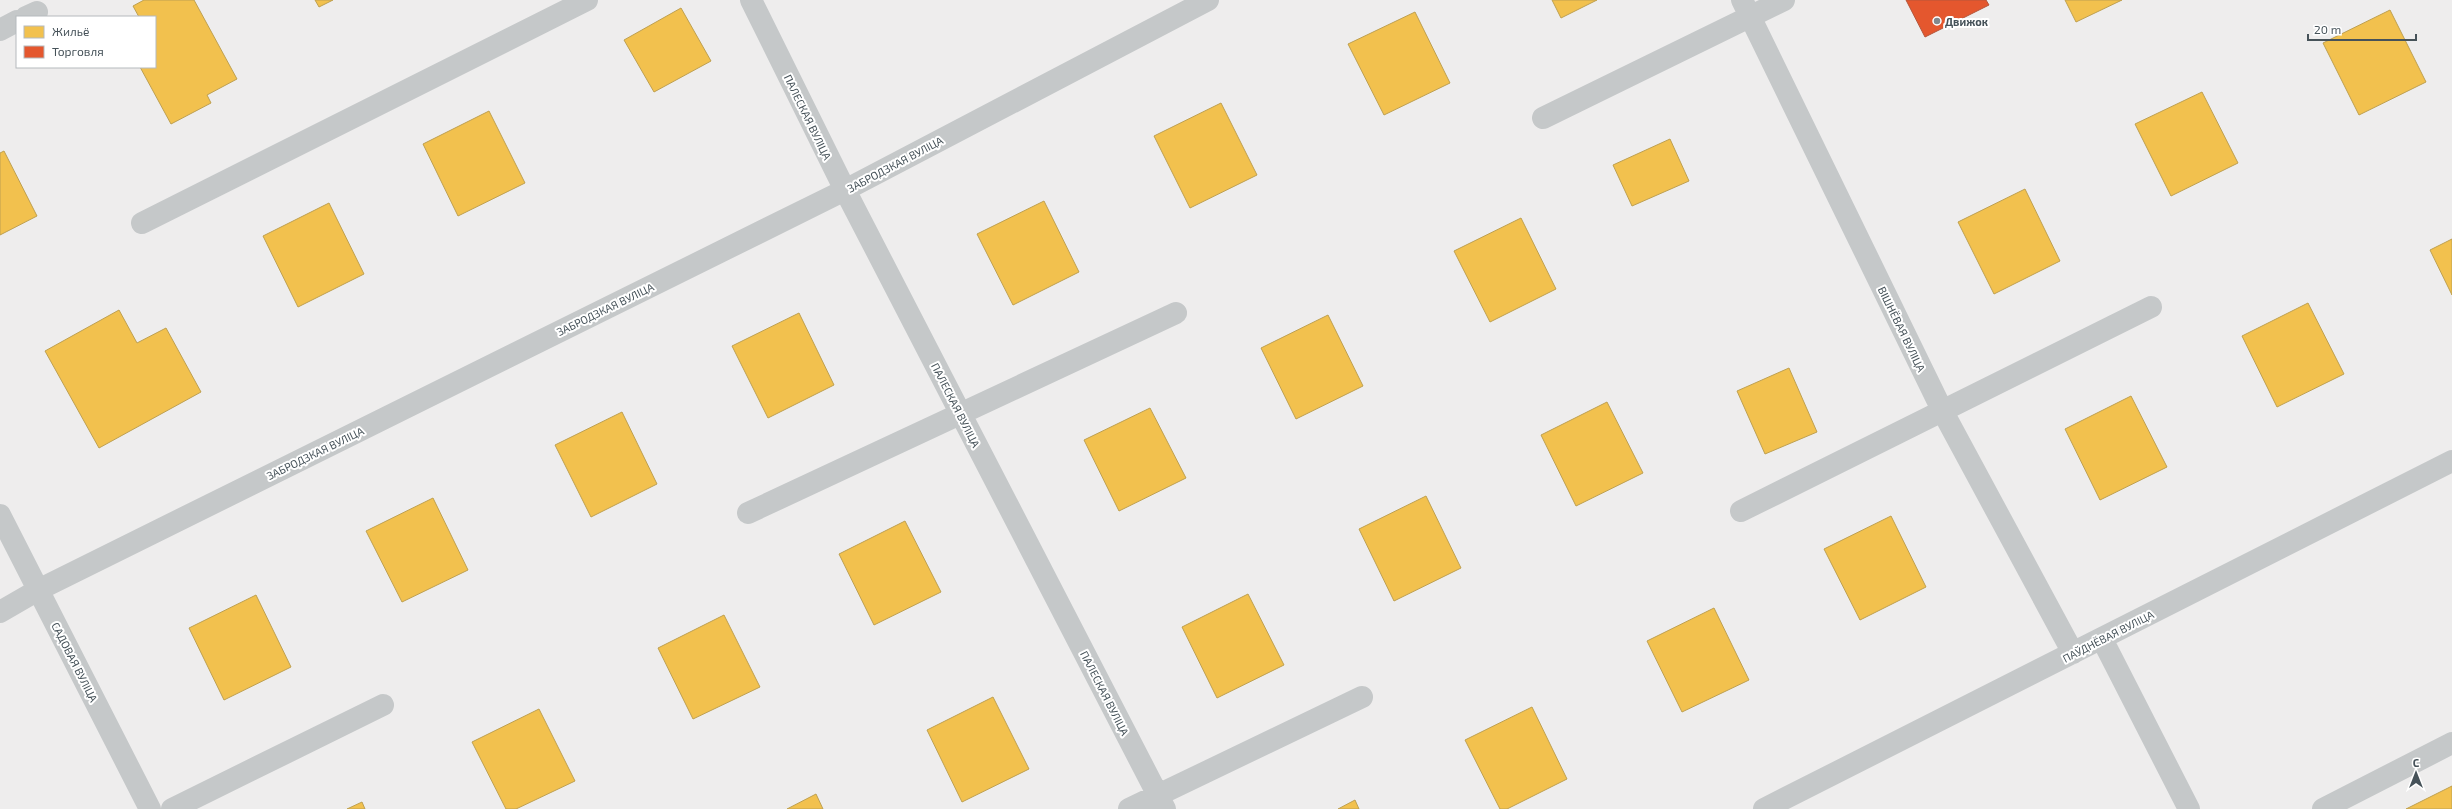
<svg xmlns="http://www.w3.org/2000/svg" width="2452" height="809" font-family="'Exo 2',sans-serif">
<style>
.homes{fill:#f2c14e;stroke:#bea051}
.shops{fill:#e4572e;stroke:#b5563b}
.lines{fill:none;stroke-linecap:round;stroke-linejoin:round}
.minor{stroke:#c5c8c9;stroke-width:22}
.poi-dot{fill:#81888d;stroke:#fff;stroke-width:1.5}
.labels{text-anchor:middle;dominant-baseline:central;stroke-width:4;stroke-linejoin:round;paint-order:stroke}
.poi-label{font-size:11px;font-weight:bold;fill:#465259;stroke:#fff;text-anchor:start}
.street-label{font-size:11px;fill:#465259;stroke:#fff}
</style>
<rect width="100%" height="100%" fill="#eeeded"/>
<path class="homes" d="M144,0H194L237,79L207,95L211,103L171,124L140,67H155V17H139L133,6Z
M315,0H333L319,7Z
M1552,0H1597L1561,18Z
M2065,0H2122L2076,22Z
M681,8L711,61L654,92L624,40Z
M2390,10L2426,82L2359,115L2323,43Z
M1415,12L1450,83L1384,115L1348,44Z
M2202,92L2238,163L2171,196L2135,124Z
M1221,103L1257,175L1190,208L1154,136Z
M489,111L525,183L458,216L423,144Z
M1670,139L1689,181L1632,206L1613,165Z
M4,151L37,216L0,235V153Z
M2025,189L2060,261L1994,294L1958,222Z
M1044,201L1079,272L1013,305L977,234Z
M329,203L364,274L298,307L263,236Z
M1521,218L1556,289L1490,322L1454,251Z
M2452,239V295L2430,250Z
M2308,303L2344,374L2277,407L2242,336Z
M119,310L137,343L166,328L201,392L99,448L45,351Z
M799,313L834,385L768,418L732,346Z
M1328,315L1363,386L1296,419L1261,348Z
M1789,368L1817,432L1765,454L1737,391Z
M2131,396L2167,467L2100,500L2065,429Z
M1607,402L1643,473L1576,506L1541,435Z
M1150,408L1186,478L1119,511L1084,440Z
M622,412L657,484L591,517L555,445Z
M1426,496L1461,568L1394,601L1359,529Z
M433,498L468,570L402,602L366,531Z
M1891,516L1926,587L1860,620L1824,549Z
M905,521L941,592L874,625L839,554Z
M1248,594L1284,665L1217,698L1182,627Z
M256,595L291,667L224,700L189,628Z
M1714,608L1749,680L1682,712L1647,641Z
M724,615L760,687L693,719L658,648Z
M993,697L1029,769L962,802L927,730Z
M1532,707L1567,779L1507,809H1500L1465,740Z
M539,709L575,781L516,809H506L472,742Z
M2452,786V809H2406Z
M816,794L823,809H787Z
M1355,800L1359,809H1338Z
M362,802L365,809H347Z"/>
<path class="shops" d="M1906,0H1986L1989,5L1925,37Z"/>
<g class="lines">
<path class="minor" d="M751,0L845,190L1165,809
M1742,0L1943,412L2073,653
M26,17L37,12
M0,30L17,21
M1543,118L1784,0
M142,223L587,0
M1741,511L2151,307
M748,513L1176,313
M0,515L150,809
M0,612L38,590L845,190L1208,0
M2102,639L2189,809
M172,809L383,705
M1129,809L1362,697
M1764,809L2452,461
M2323,809L2452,743"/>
</g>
<circle class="poi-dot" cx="1937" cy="21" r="4"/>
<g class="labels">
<g class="poi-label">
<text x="1945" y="21">Движок</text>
</g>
<g class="street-label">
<text transform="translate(808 117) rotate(64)">ПАЛЕСКАЯ ВУЛІЦА</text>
<text transform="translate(895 164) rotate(-28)">ЗАБРОДЗКАЯ ВУЛІЦА</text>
<text transform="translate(605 309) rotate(-26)">ЗАБРОДЗКАЯ ВУЛІЦА</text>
<text transform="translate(1902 329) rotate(64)">ВІШНЁВАЯ ВУЛІЦА</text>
<text transform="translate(956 405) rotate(63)">ПАЛЕСКАЯ ВУЛІЦА</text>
<text transform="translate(315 453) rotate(-26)">ЗАБРОДЗКАЯ ВУЛІЦА</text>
<text transform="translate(2108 636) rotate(-27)">ПАЎДНЁВАЯ ВУЛІЦА</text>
<text transform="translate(75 662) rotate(63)">САДОВАЯ ВУЛІЦА</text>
<text transform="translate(1105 693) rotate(63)">ПАЛЕСКАЯ ВУЛІЦА</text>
</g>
</g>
<rect x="16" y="16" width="140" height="52" fill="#ffffff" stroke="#b5babd"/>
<rect x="24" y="26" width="20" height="12" fill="#f2c14e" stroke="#b5babd"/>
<text x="52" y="36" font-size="12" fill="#465259">Жильё</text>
<rect x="24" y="46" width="20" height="12" fill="#e4572e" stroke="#b5babd"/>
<text x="52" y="56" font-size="12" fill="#465259">Торговля</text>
<g transform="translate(2416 773)" stroke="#ffffff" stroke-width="3" paint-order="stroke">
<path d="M0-3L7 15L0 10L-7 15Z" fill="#465259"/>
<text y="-6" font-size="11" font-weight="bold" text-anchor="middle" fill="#465259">С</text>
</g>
<path d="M2308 34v6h108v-6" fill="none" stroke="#465259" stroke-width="2"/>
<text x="2314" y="34" font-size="12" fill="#465259" stroke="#ffffff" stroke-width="3" paint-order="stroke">20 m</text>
</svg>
